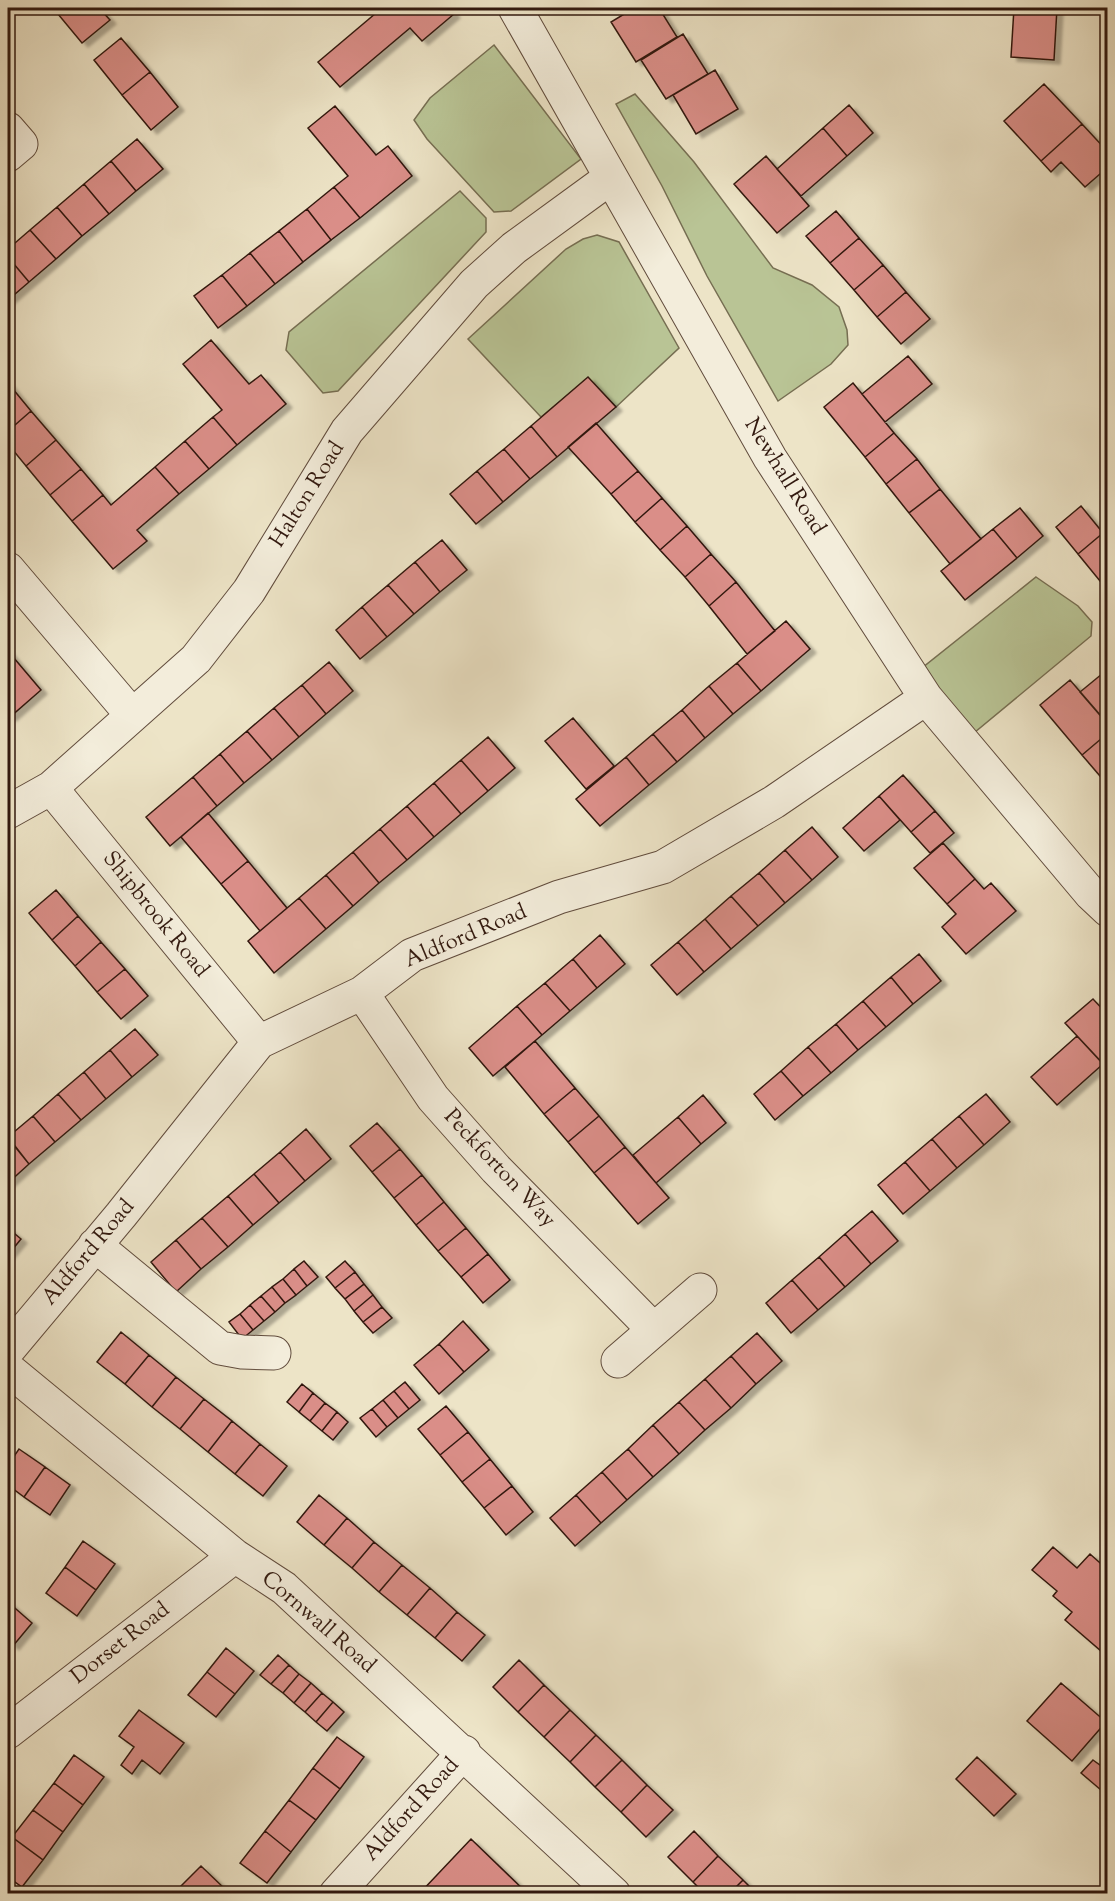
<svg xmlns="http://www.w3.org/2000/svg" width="1115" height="1901" font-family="'Sorts Mill Goudy',serif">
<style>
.green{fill:#b9c495;stroke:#766e52;stroke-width:1.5}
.building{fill:#da8e88;stroke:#32190f;stroke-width:1.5;filter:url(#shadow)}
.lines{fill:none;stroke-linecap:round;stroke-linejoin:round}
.minor-casing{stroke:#614c3d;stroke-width:35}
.minor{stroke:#f3eddb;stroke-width:33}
.labels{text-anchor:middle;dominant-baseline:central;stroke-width:5;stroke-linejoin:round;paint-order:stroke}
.street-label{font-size:22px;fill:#32190f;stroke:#f3eddb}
</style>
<defs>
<filter id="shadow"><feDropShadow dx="6" dy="4" stdDeviation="1.5" flood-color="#0004"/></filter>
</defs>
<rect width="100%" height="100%" fill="#ede4c7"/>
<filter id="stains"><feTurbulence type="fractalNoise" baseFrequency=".00333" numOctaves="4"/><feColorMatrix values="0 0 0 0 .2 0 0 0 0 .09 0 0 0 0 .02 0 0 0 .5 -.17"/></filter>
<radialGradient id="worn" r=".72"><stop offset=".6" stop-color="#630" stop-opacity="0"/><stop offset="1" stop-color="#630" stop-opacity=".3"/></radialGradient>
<path class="green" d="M494,45L581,159L511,211L494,212L427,139L414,120L430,98Z
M635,94L694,162L773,268L812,285L839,307L847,330L848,345L831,364L778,401L707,276L662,186L616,104Z
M460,191L486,218V232L338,391L323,393L286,350L289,332Z
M597,235L619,242L679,348L616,407L588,378L541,417L468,339L566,249L583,239Z
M1036,577L1078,606L1092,622L1091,636L963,742L912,676Z"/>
<path class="building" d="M53,8H99L110,20L82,43Z
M382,8H449L454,14L422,41L410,28L340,87L318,62Z
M634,8H659L677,37L636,62L611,22Z
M1014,8H1057L1054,60L1011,57Z
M683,34L708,74L666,99L641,60Z
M121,38L150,72L122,95L94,60Z
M715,70L738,109L696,134L673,95Z
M150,72L178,107L151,130L122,95Z
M1044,84L1082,124L1041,161L1004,121Z
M849,105L873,133L847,156L823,128Z
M335,106L376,155L388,146L412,176L360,218L334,187L348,176L308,128Z
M1082,124L1108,152V167L1085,187L1061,162L1051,172L1041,161Z
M823,128L847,156L801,196L777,169Z
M137,139L163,169L136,191L111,161Z
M766,156L809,206L777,233L734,184Z
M111,161L136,191L109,214L84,184Z
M84,184L109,214L82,236L57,207Z
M334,187L360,218L331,240L307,209Z
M57,207L82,236L56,259L30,230Z
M307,209L331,240L303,262L279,231Z
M836,211L859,238L830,263L806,236Z
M30,230L56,259L29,282L8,257V249Z
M279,231L303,262L275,284L250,253Z
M859,238L883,265L854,290L830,263Z
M250,253L275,284L247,306L222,275Z
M8,257L29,282L8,300Z
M883,265L906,292L877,317L854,290Z
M222,275L247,306L218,328L194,296Z
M906,292L930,319L901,344L877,317Z
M211,340L249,384L261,375L286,404L237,445L213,417L222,410L183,364Z
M908,356L932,384L885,422L862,394Z
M588,377L616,407L557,457L531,426Z
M8,383L31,411L8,431Z
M853,383L894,433L865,457L824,407Z
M31,411L56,440L26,466L8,444V431Z
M213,417L237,445L209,469L185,441Z
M596,423L638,471L611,494L568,447Z
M531,426L557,457L530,479L504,449Z
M894,433L917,459L886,484L865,457Z
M56,440L81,469L50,495L26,466Z
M185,441L209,469L179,494L155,467Z
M504,449L530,479L503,502L477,471Z
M917,459L940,489L909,513L886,484Z
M155,467L179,494L137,530L147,541L113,569L72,521L103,495L111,505Z
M81,469L103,495L72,521L50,495Z
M477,471L503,502L476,524L450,494Z
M638,471L662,498L635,522L611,494Z
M940,489L981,539L950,564L909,513Z
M662,498L687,526L660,550L635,522Z
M1081,506L1103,533L1078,554L1056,527Z
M1020,508L1043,536L1017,558L993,529Z
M687,526L711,554L685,577L660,550Z
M993,529L1017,558L965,600L941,571Z
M1103,533L1108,539V575L1100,581L1078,554Z
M442,540L467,570L440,592L415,562Z
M711,554L736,582L709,606L685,577Z
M415,562L440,592L414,614L388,585Z
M736,582L775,631L747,654L709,606Z
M388,585L414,614L387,637L362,607Z
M362,607L387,637L360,659L336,630Z
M786,621L810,649L761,691L737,663Z
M8,651L41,690L10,717L8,714Z
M329,662L353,691L326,714L302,685Z
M737,663L761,691L733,714L709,686Z
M1108,669V719L1105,721L1080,692Z
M1070,680L1108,724V733L1082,755L1040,705Z
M302,685L326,714L299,737L274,708Z
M709,686L733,714L705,738L682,710Z
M274,708L299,737L272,760L247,731Z
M682,710L705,738L677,762L653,734Z
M573,718L614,766L586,789L545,741Z
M247,731L272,760L244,783L220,754Z
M1108,733V782L1106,783L1082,755Z
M653,734L677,762L649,785L626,757Z
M488,737L515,768L488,791L461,760Z
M220,754L244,783L217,806L193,777Z
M626,757L649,785L600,826L576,799Z
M461,760L488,791L461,814L434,783Z
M903,775L935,811L911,832L879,796Z
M193,777L217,806L170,846L146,817Z
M434,783L461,814L434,837L407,806Z
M879,796L900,820L864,851L843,828Z
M407,806L434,837L407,860L380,829Z
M935,811L954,833L930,853L911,832Z
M208,813L248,861L221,884L181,837Z
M812,827L838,857L812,880L785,850Z
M380,829L407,860L379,883L353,852Z
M943,843L975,879L947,904L914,868Z
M785,850L812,880L785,903L759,873Z
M353,852L379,883L353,906L326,875Z
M248,861L287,908L260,931L221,884Z
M759,873L785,903L758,926L731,896Z
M326,875L353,906L326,929L299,898Z
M975,879L984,889L991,883L1016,911L966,954L942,927L956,914L947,904Z
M56,890L78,916L52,940L29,913Z
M731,896L758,926L731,949L705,919Z
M299,898L326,929L274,973L248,941Z
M78,916L101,942L75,966L52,940Z
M705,919L731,949L704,972L678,942Z
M600,935L625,964L597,988L573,959Z
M101,942L125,969L97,992L75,966Z
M678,942L704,972L677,995L651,965Z
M919,954L941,981L913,1004L891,977Z
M573,959L597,988L570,1011L545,983Z
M125,969L148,996L121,1019L97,992Z
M891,977L913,1004L886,1027L863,1001Z
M545,983L570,1011L542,1035L517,1006Z
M1093,999L1108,1015V1069L1065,1023Z
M863,1001L886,1027L858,1050L836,1024Z
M517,1006L542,1035L493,1076L469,1048Z
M836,1024L858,1050L831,1073L808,1047Z
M135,1029L158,1055L132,1077L110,1050Z
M1077,1036L1103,1064L1057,1105L1031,1077Z
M535,1041L575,1088L544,1114L505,1067Z
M808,1047L831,1073L803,1096L781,1071Z
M110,1050L132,1077L106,1099L84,1072Z
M781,1071L803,1096L775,1120L754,1094Z
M84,1072L106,1099L81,1120L58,1094Z
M575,1088L599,1116L568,1142L544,1114Z
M58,1094L81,1120L55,1142L33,1116Z
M986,1094L1010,1122L984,1145L959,1116Z
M703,1095L726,1123L701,1144L678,1117Z
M33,1116L55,1142L29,1164L8,1137Z
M599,1116L625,1147L594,1173L568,1142Z
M959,1116L984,1145L957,1168L932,1139Z
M678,1117L701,1144L656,1183L633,1155Z
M377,1123L400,1149L372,1172L350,1146Z
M306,1129L331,1159L305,1181L280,1152Z
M8,1138L29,1164L8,1183Z
M932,1139L957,1168L930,1191L905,1162Z
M625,1147L669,1198L638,1224L594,1173Z
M400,1149L422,1175L394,1198L372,1172Z
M280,1152L305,1181L279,1203L254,1174Z
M905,1162L930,1191L903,1214L878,1185Z
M254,1174L279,1203L253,1225L228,1196Z
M422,1175L444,1202L416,1225L394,1198Z
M228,1196L253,1225L228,1247L202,1218Z
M444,1202L466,1228L438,1251L416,1225Z
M872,1211L898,1241L871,1264L845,1234Z
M202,1218L228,1247L201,1269L176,1240Z
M8,1228L21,1239L8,1255Z
M466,1228L488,1254L461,1277L438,1251Z
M845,1234L871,1264L845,1287L819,1257Z
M176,1240L201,1269L176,1292L151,1262Z
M488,1254L510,1280L483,1303L461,1277Z
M819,1257L845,1287L818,1310L792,1280Z
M304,1261L318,1277L307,1286L294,1269Z
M345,1261L355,1272L335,1288L326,1277Z
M294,1269L307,1286L296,1295L283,1279Z
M355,1272L364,1284L345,1299L335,1288Z
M283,1279L296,1295L285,1303L272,1287Z
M792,1280L818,1310L791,1333L766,1303Z
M364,1284L373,1295L354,1311L345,1299Z
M272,1287L285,1303L275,1312L261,1296Z
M373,1295L382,1307L363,1322L354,1311Z
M261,1296L275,1312L264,1321L250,1305Z
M250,1305L264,1321L253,1330L240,1314Z
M382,1307L392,1318L373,1333L363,1322Z
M240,1314L253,1330L242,1339L229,1322Z
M463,1321L489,1350L464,1372L439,1344Z
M121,1332L149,1355L125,1384L97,1362Z
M757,1333L782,1361L756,1384L731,1356Z
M439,1344L464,1372L439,1394L414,1365Z
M149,1355L176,1377L152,1407L125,1384Z
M731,1356L756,1384L731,1408L705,1379Z
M176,1377L204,1399L180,1429L152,1407Z
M705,1379L731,1408L705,1430L679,1402Z
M405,1382L420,1400L409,1409L394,1391Z
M302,1384L313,1393L299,1412L287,1402Z
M394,1391L409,1409L398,1418L383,1400Z
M313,1393L325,1403L310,1421L299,1412Z
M204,1399L232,1421L208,1452L180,1429Z
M383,1400L398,1418L387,1427L372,1409Z
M679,1402L705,1430L679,1454L653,1425Z
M325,1403L337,1412L322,1431L310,1421Z
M446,1406L468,1432L440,1455L418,1429Z
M372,1409L387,1427L376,1437L360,1418Z
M337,1412L348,1422L333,1440L322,1431Z
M232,1421L260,1444L235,1474L208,1452Z
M653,1425L679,1454L653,1477L628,1449Z
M468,1432L490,1459L462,1482L440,1455Z
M260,1444L287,1466L263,1496L235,1474Z
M19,1449L45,1467L24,1497L8,1485V1465Z
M628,1449L653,1477L627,1500L602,1472Z
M490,1459L512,1486L484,1508L462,1482Z
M45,1467L70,1485L50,1515L24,1497Z
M602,1472L627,1500L601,1523L576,1495Z
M512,1486L533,1512L506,1535L484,1508Z
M319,1495L347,1518L324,1545L297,1522Z
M576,1495L601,1523L575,1546L550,1518Z
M347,1518L374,1542L352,1568L324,1545Z
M83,1541L115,1564L96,1590L65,1567Z
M374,1542L402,1565L379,1592L352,1568Z
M1053,1547L1077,1568L1090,1554L1108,1570V1657L1065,1620L1072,1612L1053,1596L1057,1591L1032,1570Z
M402,1565L430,1588L407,1615L379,1592Z
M65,1567L96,1590L77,1616L46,1593Z
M430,1588L457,1612L435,1638L407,1615Z
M8,1602L32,1623L13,1646L8,1641Z
M457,1612L485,1635L462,1661L435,1638Z
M226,1648L254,1671L235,1694L207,1672Z
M278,1655L289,1665L271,1684L260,1675Z
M519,1660L544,1685L518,1712L493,1687Z
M289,1665L299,1674L283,1693L271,1684Z
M207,1672L235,1694L216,1717L188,1695Z
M299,1674L311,1683L294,1703L283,1693Z
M311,1683L322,1693L305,1712L294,1703Z
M1061,1683L1106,1722L1072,1761L1027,1721Z
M544,1685L570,1710L544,1737L518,1712Z
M322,1693L333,1702L316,1722L305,1712Z
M333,1702L344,1712L327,1731L316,1722Z
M139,1710L184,1743L160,1774L142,1760L132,1774L121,1765L134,1747L119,1736Z
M570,1710L596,1735L570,1762L544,1737Z
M596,1735L622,1760L595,1787L570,1762Z
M337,1737L364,1757L340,1789L313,1768Z
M74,1755L104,1777L83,1805L54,1783Z
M977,1757L1016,1794L994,1816L956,1779Z
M622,1760L647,1785L621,1812L595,1787Z
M1093,1760L1108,1771V1796L1081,1773Z
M313,1768L340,1789L316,1820L289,1800Z
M54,1783L83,1805L63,1832L33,1810Z
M647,1785L673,1810L646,1837L621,1812Z
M289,1800L316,1820L291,1852L265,1831Z
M33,1810L63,1832L43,1860L12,1837Z
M265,1831L291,1852L267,1883L240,1863Z
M694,1831L718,1856L693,1882L668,1857Z
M12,1837L43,1860L22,1887L8,1877V1844Z
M471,1839L528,1894H419Z
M718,1856L743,1880L729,1894H705L693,1882Z
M201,1866L225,1889L221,1894H181L177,1890Z
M743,1880L757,1894H729Z"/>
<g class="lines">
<defs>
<path id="minor" d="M515,8L770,458L926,698L1091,894L1108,910
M8,129L21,144L8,155
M8,569L132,715
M51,788L259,1042
M8,812L51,788L196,659L249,591L347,431L474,284L514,248L610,178
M362,993L433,1098L496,1169L654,1330
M95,1245L220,1348L242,1352L274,1353
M8,1350L121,1215L259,1042L362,993L412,955L559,897L663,867L774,802L926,698
M618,1361L700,1290
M8,1369L235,1556L284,1588L614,1894
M8,1732L235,1556
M336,1894L464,1752"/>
</defs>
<use href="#minor" class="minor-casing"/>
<use href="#minor" class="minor"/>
</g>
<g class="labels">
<g class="street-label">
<text transform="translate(784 477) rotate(58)">Newhall Road</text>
<text transform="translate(308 495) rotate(-58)">Halton Road</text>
<text transform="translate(155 915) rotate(51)">Shipbrook Road</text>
<text transform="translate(466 937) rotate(-23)">Aldford Road</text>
<text transform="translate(499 1169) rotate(47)">Peckforton Way</text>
<text transform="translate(89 1253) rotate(-50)">Aldford Road</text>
<text transform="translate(318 1623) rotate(41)">Cornwall Road</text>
<text transform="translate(121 1644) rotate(-38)">Dorset Road</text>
<text transform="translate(412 1810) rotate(-48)">Aldford Road</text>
</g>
</g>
<rect width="1115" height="1901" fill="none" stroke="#ede4c7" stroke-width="30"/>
<rect x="9" y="9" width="1097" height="1883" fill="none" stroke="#32190f" stroke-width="3"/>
<rect x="15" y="15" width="1085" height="1871" fill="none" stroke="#32190f" stroke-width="1.5"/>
<rect width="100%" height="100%" filter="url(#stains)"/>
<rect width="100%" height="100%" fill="url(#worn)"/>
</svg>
